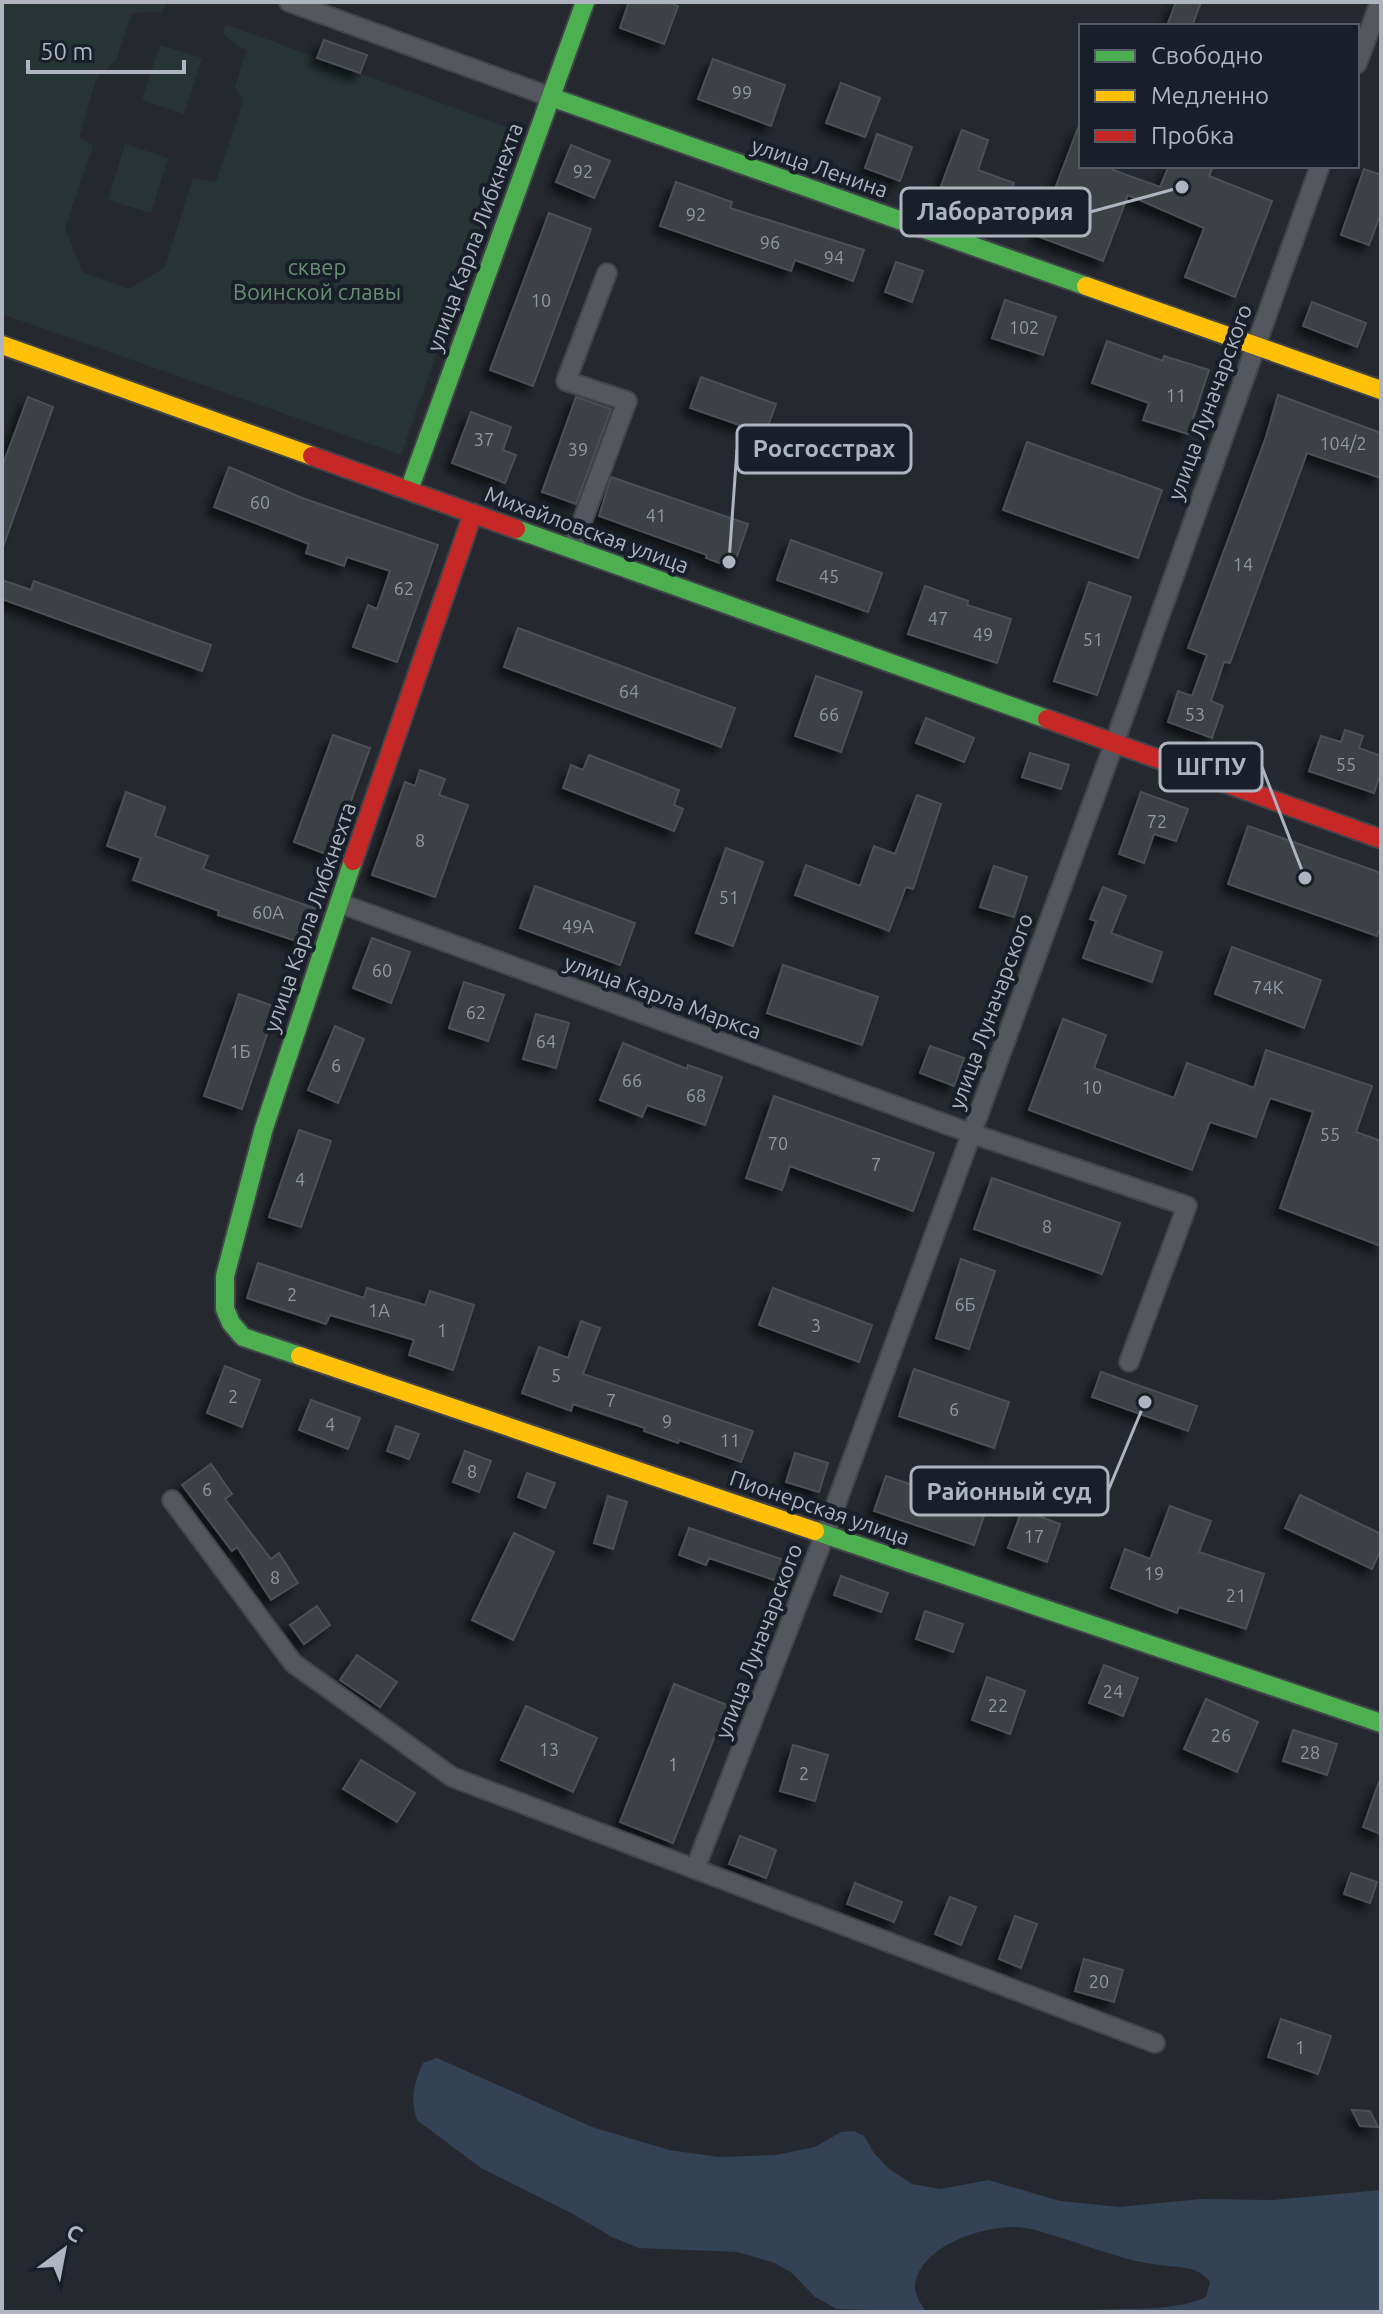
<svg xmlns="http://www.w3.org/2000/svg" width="1383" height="2314" font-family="Ubuntu,sans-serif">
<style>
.green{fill:#263435}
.water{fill:#344255}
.building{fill:#3c3f44;stroke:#4c5057;stroke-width:2;filter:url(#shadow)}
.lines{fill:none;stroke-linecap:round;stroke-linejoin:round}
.street-casing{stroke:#414448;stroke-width:22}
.fast-casing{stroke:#414448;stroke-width:22}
.slow-casing{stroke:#414448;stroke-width:22}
.jam-casing{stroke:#414448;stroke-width:22}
.street{stroke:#54575e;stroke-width:18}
.fast{stroke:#4caf50;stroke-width:18}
.slow{stroke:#ffc107;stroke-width:18}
.jam{stroke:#c62828;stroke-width:18}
.labels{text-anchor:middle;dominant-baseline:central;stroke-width:8;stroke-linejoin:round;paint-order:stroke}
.number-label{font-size:18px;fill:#9298a2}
.street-label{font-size:22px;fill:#aeb5c1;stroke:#191f29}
.park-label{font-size:22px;fill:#688f72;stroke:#191f29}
.leader{fill:none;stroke:#aeb5c1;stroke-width:3}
.callout-dot{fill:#aeb5c1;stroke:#191f29;stroke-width:3}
.callout{fill:#191f29;stroke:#aeb5c1;stroke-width:3}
.callout-label{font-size:24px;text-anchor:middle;font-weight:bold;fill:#aeb5c1}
</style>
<defs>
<filter id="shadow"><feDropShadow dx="-7" dy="7" stdDeviation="4" flood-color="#0009"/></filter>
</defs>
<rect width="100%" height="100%" fill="#25292f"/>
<path class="green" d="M2,2L167,3L162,12L132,13L116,60L96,79L79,138L93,145L65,228L82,272L129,289L165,267L193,178L216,182L244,99L235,88L246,51L223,34L225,24L515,130L401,455L2,314Z
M160,45L202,58L184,114L142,100Z
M125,144L168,158L151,213L108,200Z"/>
<path class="water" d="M437,2058L592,2127L669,2150L719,2157L776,2155L815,2147L841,2132L854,2131L864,2136L874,2153L888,2168L912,2184L941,2189L988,2180L1060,2201L1119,2207L1201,2199L1273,2200L1381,2190V2312H1071C1112,2306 1171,2314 1206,2297L1210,2282C1198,2265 1178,2268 1160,2265C1127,2261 1096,2249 1065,2239C1048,2234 1028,2226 1011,2227C978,2228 922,2246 915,2284C914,2294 921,2304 926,2312L837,2309L815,2297L792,2273L775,2263L738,2252L639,2248L612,2237L573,2214L481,2168L417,2120C410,2100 414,2082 423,2063Z"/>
<path class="building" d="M629,2H667L678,6L664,44L620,28Z
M1176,2H1201L1192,26H1167Z
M324,40L367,55L360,73L317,58Z
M713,59L785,85L771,126L698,99Z
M841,83L880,98L865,137L826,123Z
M1080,123L1081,166H1115L1113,170L1160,187L1169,166H1213L1209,176L1272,201L1235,297L1185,277L1204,228L1128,195L1103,261L1037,236Z
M962,130L988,140L978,170L1014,183L1002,217L938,194Z
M877,134L912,147L900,181L865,168Z
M571,145L610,161L594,198L556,182Z
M1364,169L1381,175V213L1369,245L1341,235Z
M676,182L732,202L730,208L864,250L853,281L795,260L791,271L660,226Z
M549,213L591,229L533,386L490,370Z
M896,262L923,271L912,302L885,292Z
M1005,300L1056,317L1043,355L992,338Z
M1312,302L1366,323L1357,347L1303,326Z
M1107,341L1163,361L1164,356L1209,370L1188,434L1143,420L1149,403L1092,383Z
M701,377L776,404L765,434L690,408Z
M1278,395L1381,433V478L1307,453L1230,663L1224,662L1211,701L1223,706L1212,738L1168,722L1178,691L1192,696L1207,655L1188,648L1266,437Z
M28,397L53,407L3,547L2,467Z
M576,397L611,409L576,504L542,492Z
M471,412L511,427L503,450L516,455L505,483L452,463Z
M1027,442L1162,490L1138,558L1003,510Z
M229,467L305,499L438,545L397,662L353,647L368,605L377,609L390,571L347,557L344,566L306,553L309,544L214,507Z
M611,477L748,524L733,568L706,558L707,555L599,516Z
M791,540L882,573L868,612L777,580Z
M2,580L31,590L34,581L211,645L202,671L2,599Z
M1089,582L1131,597L1097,695L1054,681Z
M925,586L968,601L967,605L1011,619L997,663L908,634Z
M518,628L735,708L721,747L504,667Z
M816,676L862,692L841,752L795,736Z
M926,718L974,738L964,762L916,743Z
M1345,730L1363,736L1359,748L1381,756V772L1374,793L1309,771L1321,736L1341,742Z
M333,735L370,748L331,856L294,842Z
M1030,753L1069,765L1061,789L1022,777Z
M589,755L679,790L674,805L683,809L674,831L563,788L571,765L583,770Z
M420,770L445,779L439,795L468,805L435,897L372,875L405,782L415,786Z
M126,792L165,807L155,836L208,856L203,869L317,909L305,944L218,915L219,911L133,880L141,858L107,846Z
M1141,792L1188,809L1176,841L1154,834L1144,863L1119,854Z
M917,795L941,804L913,889L906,887L889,931L795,895L806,865L860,886L874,846L895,854Z
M1248,826L1381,873V925L1377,936L1228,884Z
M726,848L763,862L733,946L696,933Z
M994,866L1027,877L1014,917L980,907Z
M535,886L635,923L620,965L520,928Z
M1103,887L1126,896L1111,933L1162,952L1152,982L1083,958L1096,921L1090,919Z
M372,938L410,952L391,1003L353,988Z
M1232,947L1321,980L1304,1028L1215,994Z
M783,965L878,997L862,1045L767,1013Z
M464,982L504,995L488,1041L449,1028Z
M239,994L276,1007L242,1109L204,1096Z
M536,1014L569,1023L556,1068L523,1059Z
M1063,1019L1106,1035L1094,1068L1174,1098L1187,1063L1254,1088L1266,1050L1372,1086L1356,1132L1381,1141V1246L1280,1208L1313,1112L1270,1098L1256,1137L1210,1122L1192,1170L1029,1110Z
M335,1026L364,1039L338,1103L308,1090Z
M623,1043L687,1069L688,1065L722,1077L705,1125L647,1105L642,1117L600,1100Z
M930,1046L964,1058L954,1086L920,1073Z
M774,1096L934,1153L913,1211L790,1166L782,1190L746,1178Z
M299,1130L331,1141L301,1227L269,1217Z
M992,1178L1120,1223L1102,1274L974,1229Z
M961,1259L995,1271L969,1349L936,1338Z
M258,1263L364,1298L367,1288L425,1305L430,1291L474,1305L453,1370L409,1355L414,1340L330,1315L326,1324L247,1298Z
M773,1288L872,1325L859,1362L759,1325Z
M581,1321L600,1328L583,1374L753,1431L741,1462L679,1440L678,1443L644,1431L645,1428L573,1404L571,1411L522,1393L539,1347L568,1358Z
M225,1366L260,1380L242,1427L207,1413Z
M914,1369L1009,1402L994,1448L899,1416Z
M1101,1372L1197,1406L1188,1431L1092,1397Z
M311,1400L360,1418L348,1449L299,1430Z
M396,1426L419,1434L409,1459L387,1451Z
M465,1451L491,1461L479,1492L453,1482Z
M795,1453L828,1463L819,1492L786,1482Z
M211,1464L232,1494L225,1499L271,1559L279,1553L298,1583L271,1600L237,1547L232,1551L182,1485Z
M527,1473L555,1483L545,1508L518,1497Z
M886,1476L986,1510L974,1545L874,1511Z
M1300,1495L1381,1534V1549L1372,1569L1285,1528Z
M608,1496L627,1502L613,1549L594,1543Z
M1170,1506L1211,1521L1199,1552L1264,1574L1246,1629L1179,1607L1177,1613L1111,1588L1125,1549L1150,1559Z
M1022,1510L1060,1524L1047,1562L1008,1548Z
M689,1528L784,1560L777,1581L709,1558L706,1565L679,1555Z
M514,1533L554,1552L513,1640L472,1620Z
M841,1576L888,1593L881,1612L834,1595Z
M317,1606L330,1625L304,1644L290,1625Z
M925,1611L963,1624L953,1652L916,1639Z
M357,1655L397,1682L380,1707L340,1680Z
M1104,1665L1138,1678L1123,1716L1089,1703Z
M987,1677L1025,1691L1010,1734L972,1720Z
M674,1684L727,1705L673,1843L620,1822Z
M1206,1699L1258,1722L1237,1772L1184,1749Z
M526,1706L597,1738L573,1792L501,1760Z
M1293,1730L1337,1744L1327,1775L1283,1761Z
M793,1745L828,1755L815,1801L780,1791Z
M361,1760L415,1793L397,1822L343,1789Z
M1379,1782H1381V1834L1363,1827Z
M740,1836L776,1850L766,1878L729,1864Z
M1351,1873L1377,1882L1370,1903L1344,1894Z
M855,1883L902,1902L894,1922L847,1904Z
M950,1897L976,1907L961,1945L935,1934Z
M1015,1916L1037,1924L1021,1968L999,1959Z
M1084,1959L1123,1970L1114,2002L1075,1991Z
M1281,2019L1331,2036L1318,2074L1268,2057Z
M1352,2110L1370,2111L1378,2127L1360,2126Z"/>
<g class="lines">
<defs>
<path id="street" d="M289,2L551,97
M1357,64L1380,2
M572,549L627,401L566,381L607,273
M339,903L970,1133L1187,1206L1129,1362
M172,1500L293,1663L452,1777L1155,2043
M695,1869L825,1534L1114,744L1320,166"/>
<path id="fast" d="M551,97L1086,286
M409,490L585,2
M516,529L1047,719
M300,1356L243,1337L231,1323L225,1309V1276L264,1128L353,861
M815,1531L1381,1723"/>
<path id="slow" d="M1086,286L1381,390
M2,345L312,456
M300,1356L815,1531"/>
<path id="jam" d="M312,456L516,529
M1047,719L1381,839
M353,861L473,513"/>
</defs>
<use href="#street" class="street-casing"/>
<use href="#fast" class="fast-casing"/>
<use href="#slow" class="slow-casing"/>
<use href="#jam" class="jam-casing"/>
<use href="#street" class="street"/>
<use href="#fast" class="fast"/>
<use href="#slow" class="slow"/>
<use href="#jam" class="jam"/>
</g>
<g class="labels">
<g class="number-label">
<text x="742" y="92">99</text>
<text x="583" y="171">92</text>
<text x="696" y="214">92</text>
<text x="770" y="242">96</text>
<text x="834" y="257">94</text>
<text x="541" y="300">10</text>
<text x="1024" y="327">102</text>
<text x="1176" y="395">11</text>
<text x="484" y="439">37</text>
<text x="1343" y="443">104/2</text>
<text x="578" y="449">39</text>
<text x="260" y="502">60</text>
<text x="656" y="515">41</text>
<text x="1243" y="564">14</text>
<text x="829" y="576">45</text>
<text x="404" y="588">62</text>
<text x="938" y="618">47</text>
<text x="983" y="634">49</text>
<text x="1093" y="639">51</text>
<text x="629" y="691">64</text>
<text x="829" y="714">66</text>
<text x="1195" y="714">53</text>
<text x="1346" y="764">55</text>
<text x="1157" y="821">72</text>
<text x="420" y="840">8</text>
<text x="729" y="897">51</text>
<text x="268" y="912">60А</text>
<text x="578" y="926">49А</text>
<text x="382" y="970">60</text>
<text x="1268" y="987">74К</text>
<text x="476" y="1012">62</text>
<text x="546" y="1041">64</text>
<text x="240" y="1051">1Б</text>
<text x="336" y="1065">6</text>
<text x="632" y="1080">66</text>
<text x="1092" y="1087">10</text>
<text x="696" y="1095">68</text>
<text x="1330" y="1134">55</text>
<text x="778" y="1143">70</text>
<text x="876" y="1164">7</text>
<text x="300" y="1179">4</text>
<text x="1047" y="1226">8</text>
<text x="292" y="1294">2</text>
<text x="965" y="1304">6Б</text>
<text x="379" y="1310">1А</text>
<text x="816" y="1325">3</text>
<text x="442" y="1330">1</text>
<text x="556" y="1375">5</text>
<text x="233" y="1396">2</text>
<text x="611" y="1400">7</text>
<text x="954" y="1409">6</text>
<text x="667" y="1421">9</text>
<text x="330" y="1424">4</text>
<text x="730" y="1440">11</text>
<text x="472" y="1471">8</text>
<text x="207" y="1489">6</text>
<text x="1034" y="1536">17</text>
<text x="1154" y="1573">19</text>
<text x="275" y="1577">8</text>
<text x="1236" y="1595">21</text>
<text x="1113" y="1691">24</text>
<text x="998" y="1705">22</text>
<text x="1221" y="1735">26</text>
<text x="549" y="1749">13</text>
<text x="1310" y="1752">28</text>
<text x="673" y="1764">1</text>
<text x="804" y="1773">2</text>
<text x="1099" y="1981">20</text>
<text x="1300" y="2047">1</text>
</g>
<g class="street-label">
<text transform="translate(820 167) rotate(19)">улица Ленина</text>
<text transform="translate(474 237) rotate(-70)">улица Карла Либкнехта</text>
<text transform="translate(1209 402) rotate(-70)">улица Луначарского</text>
<text transform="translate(587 529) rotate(20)">Михайловская улица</text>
<text transform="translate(309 917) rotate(-71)">улица Карла Либкнехта</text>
<text transform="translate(663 996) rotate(20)">улица Карла Маркса</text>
<text transform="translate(990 1011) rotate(-70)">улица Луначарского</text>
<text transform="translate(820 1507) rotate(19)">Пионерская улица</text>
<text transform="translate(758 1641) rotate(-69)">улица Луначарского</text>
</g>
<g class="park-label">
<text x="317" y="266">сквер<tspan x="317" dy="25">Воинской славы</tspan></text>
</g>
</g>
<path class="leader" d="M1182 187L1090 212M729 562L737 449M1305 878L1262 767M1145 1402L1108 1491"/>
<g class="callout-dot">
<circle cx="1182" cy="187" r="8"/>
<circle cx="729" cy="562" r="8"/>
<circle cx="1305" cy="878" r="8"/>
<circle cx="1145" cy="1402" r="8"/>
</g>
<g class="callout">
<rect x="901" y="188" width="189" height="48" rx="8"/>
<rect x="737" y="425" width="174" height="48" rx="8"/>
<rect x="1160" y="743" width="102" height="48" rx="8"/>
<rect x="911" y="1467" width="197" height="48" rx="8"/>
</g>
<g class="callout-label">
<text x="995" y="220">Лаборатория</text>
<text x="824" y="457">Росгосстрах</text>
<text x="1211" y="775">ШГПУ</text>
<text x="1009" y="1500">Районный суд</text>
</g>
<rect width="1383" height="2314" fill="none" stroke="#aeb5c1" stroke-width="8"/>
<rect x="1079" y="24" width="280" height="144" fill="#191f29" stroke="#555b66" stroke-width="2"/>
<rect x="1095" y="50" width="40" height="12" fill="#4caf50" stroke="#555b66" stroke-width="2"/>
<text x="1151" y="64" font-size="24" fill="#aeb5c1">Свободно</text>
<rect x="1095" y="90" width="40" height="12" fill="#ffc107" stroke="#555b66" stroke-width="2"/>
<text x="1151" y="104" font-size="24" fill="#aeb5c1">Медленно</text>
<rect x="1095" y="130" width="40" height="12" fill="#c62828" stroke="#555b66" stroke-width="2"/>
<text x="1151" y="144" font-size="24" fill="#aeb5c1">Пробка</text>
<g transform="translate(64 2250) rotate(32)" stroke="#191f29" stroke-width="6" paint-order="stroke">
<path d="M0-6L14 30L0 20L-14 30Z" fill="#aeb5c1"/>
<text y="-12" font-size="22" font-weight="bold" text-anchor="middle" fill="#aeb5c1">С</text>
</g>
<path d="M28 60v12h156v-12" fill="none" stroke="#aeb5c1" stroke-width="4"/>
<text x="40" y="60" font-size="24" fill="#aeb5c1" stroke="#191f29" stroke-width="6" paint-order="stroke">50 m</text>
</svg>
